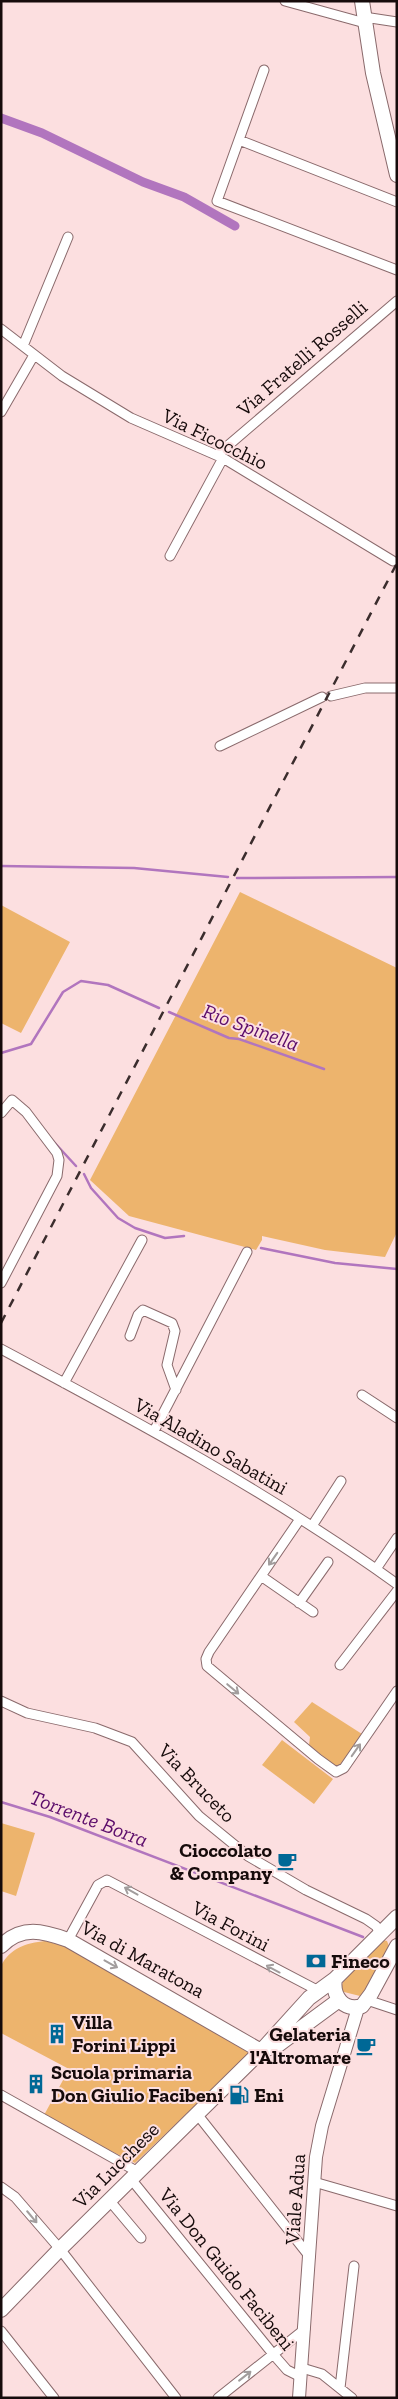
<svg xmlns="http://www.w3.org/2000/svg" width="398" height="2399" font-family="'Zilla Slab',serif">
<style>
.green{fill:#edb46d}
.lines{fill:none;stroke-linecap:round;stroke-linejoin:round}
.stream{stroke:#b175be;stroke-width:2.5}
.canal{stroke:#b175be;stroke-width:9}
.street-casing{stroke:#8a6a6c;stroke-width:11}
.secondary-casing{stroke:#8a6a6c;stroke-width:14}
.primary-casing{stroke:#8a6a6c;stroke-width:16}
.street{stroke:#fff;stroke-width:9}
.secondary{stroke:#fff;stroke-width:12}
.primary{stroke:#fff;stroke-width:14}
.rail{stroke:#3b2d2d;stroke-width:2.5;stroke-dasharray:9 9;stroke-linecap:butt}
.oneway{stroke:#a29d9d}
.labels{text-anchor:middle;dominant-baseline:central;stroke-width:4;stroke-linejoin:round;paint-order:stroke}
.street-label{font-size:20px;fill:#160b0b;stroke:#fcdfe0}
.poi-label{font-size:20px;font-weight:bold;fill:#160b0b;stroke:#fcdfe0;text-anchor:start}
.water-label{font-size:21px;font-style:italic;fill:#5c0d6b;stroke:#fcdfe0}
</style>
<rect width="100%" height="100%" fill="#fcdfe0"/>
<path class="green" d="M240,892L397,968V1232L385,1257L325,1250L262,1236V1240L256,1250L129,1216L90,1180Z
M1,905L70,942L21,1033L1,1023Z
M312,1702L362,1734L340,1765H334L309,1745L310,1737L294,1722Z
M282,1740L333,1779L314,1804L262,1765Z
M1,1823L35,1833L16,1896L1,1891Z
M383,1940L387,1941L389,1946L364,1997L340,1991L343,1982L379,1941Z
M45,1941L68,1947L252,2051L135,2163L43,2117L69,2069L1,2033V1966C10,1948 26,1943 45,1941Z"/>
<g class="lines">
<path class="stream" d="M1,866L134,868L228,877
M237,878L397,877
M169,1012L229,1038L239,1039L324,1069
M1,1053L31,1044L63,992L81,981L108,985L159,1008
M53,1141L76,1166
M84,1174L91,1188L118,1218L135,1228L165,1238L184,1236
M261,1248L335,1263L397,1269
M1,1802L50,1817L363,1937"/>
<path class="canal" d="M1,118L42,133L143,182L184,197L235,226"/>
<defs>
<path id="street" d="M285,1L365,23
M364,17L397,22
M264,70L217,201L397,270
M239,140L397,202
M1,329L62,376L131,418L223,458L393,561
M23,346L68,237
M1,412L34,355
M217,455L397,301
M170,556L223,458
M331,696L365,688H397
M220,746L322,697
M1,1113L12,1100L26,1112L57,1153L59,1160L57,1176L1,1283
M130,1336L138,1315L143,1310L172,1323L175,1331L167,1365L176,1390
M1,1349C136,1421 272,1494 397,1584
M64,1383L142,1240
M362,1395L397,1418
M154,1431L247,1252
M300,1519L209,1652L206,1659L207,1666L318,1759L336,1772L344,1768L397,1691
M312,1526L341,1481
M376,1569L397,1538
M261,1576L313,1612
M299,1603L328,1562
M340,1665L397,1591
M1,1701L27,1713L95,1728L132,1742L199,1816L248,1856L306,1890L366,1919L376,1926L380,1933
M68,1940L98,1885L107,1880L317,1990
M367,2000L397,2010
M1,2095L138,2172
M197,2114L310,2257
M131,2179L273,2354L287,2370L301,2377
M314,2182L397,2206
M1,2187L15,2197L60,2249L176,2398
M109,2200L141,2238
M1,2331L54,2398
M302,2368L322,2374L352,2398
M340,2388L354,2266
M218,2398L305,2329"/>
<path id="secondary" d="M299,2398L316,2157L322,2126L358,2008"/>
<path id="primary" d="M362,1L373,73L397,175
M1,1946C22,1925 43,1931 68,1940L261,2051
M335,1979C332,1995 343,2012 362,2006L371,1994L397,1946
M261,2051L278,2045L339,2000
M1,2310L60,2249L261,2051L309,1998L335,1979L397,1917"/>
</defs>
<use href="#street" class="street-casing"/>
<use href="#secondary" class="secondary-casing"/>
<use href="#primary" class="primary-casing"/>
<use href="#street" class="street"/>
<use href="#secondary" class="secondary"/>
<use href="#primary" class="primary"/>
<path class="rail" d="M1,1323L397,563"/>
</g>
<defs><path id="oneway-shaft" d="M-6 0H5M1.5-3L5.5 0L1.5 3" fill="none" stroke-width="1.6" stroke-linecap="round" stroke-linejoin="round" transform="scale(1.25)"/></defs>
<g class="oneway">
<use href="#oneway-shaft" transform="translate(273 1559) rotate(125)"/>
<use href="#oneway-shaft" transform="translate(233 1689) rotate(40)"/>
<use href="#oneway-shaft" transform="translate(356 1750) rotate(-55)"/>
<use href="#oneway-shaft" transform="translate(131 1891) rotate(-151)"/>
<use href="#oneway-shaft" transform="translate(111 1964) rotate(29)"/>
<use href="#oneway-shaft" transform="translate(273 1969) rotate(-152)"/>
<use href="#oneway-shaft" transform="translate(32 2217) rotate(50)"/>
<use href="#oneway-shaft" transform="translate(245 2376) rotate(-38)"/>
</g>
<defs>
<symbol id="cafe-bare" viewBox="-9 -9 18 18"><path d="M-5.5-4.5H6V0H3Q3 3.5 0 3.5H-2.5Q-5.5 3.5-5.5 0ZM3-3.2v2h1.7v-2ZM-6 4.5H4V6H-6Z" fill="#006896" stroke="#fcdfe0" stroke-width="2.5" paint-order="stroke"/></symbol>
<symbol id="bank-bare" viewBox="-9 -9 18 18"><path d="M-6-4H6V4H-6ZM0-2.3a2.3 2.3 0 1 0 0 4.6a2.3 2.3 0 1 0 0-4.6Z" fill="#006896" stroke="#fcdfe0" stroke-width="2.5" paint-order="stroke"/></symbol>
<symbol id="building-bare" viewBox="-9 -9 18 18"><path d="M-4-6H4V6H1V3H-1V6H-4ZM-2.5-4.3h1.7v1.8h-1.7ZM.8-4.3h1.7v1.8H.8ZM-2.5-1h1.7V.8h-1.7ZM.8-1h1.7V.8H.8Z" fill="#006896" stroke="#fcdfe0" stroke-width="2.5" paint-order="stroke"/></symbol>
<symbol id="fuel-bare" viewBox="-9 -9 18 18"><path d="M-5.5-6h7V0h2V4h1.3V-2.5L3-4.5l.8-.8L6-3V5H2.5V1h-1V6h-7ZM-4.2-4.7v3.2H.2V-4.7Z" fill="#006896" stroke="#fcdfe0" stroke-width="2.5" paint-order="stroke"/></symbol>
</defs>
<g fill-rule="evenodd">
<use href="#cafe-bare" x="273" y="1847" width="28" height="28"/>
<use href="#bank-bare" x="302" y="1947" width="28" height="28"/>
<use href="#building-bare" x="43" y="2020" width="28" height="28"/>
<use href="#cafe-bare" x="352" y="2032" width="28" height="28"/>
<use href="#building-bare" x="22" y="2070" width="28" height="28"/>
<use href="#fuel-bare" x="225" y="2081" width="28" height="28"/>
</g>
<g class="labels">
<g class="street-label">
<text transform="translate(302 358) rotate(-41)">Via Fratelli Rosselli</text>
<text transform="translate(215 439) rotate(26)">Via Ficocchio</text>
<text transform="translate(211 1446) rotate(30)">Via Aladino Sabatini</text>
<text transform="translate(197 1783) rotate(46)">Via Bruceto</text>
<text transform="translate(231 1926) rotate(28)">Via Forini</text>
<text transform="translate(143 1959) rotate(29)">Via di Maratona</text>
<text transform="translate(116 2165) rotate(-45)">Via Lucchese</text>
<text transform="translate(295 2199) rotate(-86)">Viale Adua</text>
<text transform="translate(227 2269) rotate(51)">Via Don Guido Facibeni</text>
</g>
<g class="poi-label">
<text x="272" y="1850" text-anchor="end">Cioccolato<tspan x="272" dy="23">&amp; Company</tspan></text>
<text x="331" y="1961">Fineco</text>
<text x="72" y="2022">Villa<tspan x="72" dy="23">Forini Lippi</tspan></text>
<text x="351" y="2034" text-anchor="end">Gelateria<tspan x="351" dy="23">l'Altromare</tspan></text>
<text x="51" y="2072">Scuola primaria<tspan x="51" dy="23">Don Giulio Facibeni</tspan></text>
<text x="254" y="2095">Eni</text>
</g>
<g class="water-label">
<text transform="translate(251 1027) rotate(20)">Rio Spinella</text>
<text transform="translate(89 1818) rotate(21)">Torrente Borra</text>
</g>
</g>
<rect width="398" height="2399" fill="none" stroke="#160b0b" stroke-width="5"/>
</svg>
